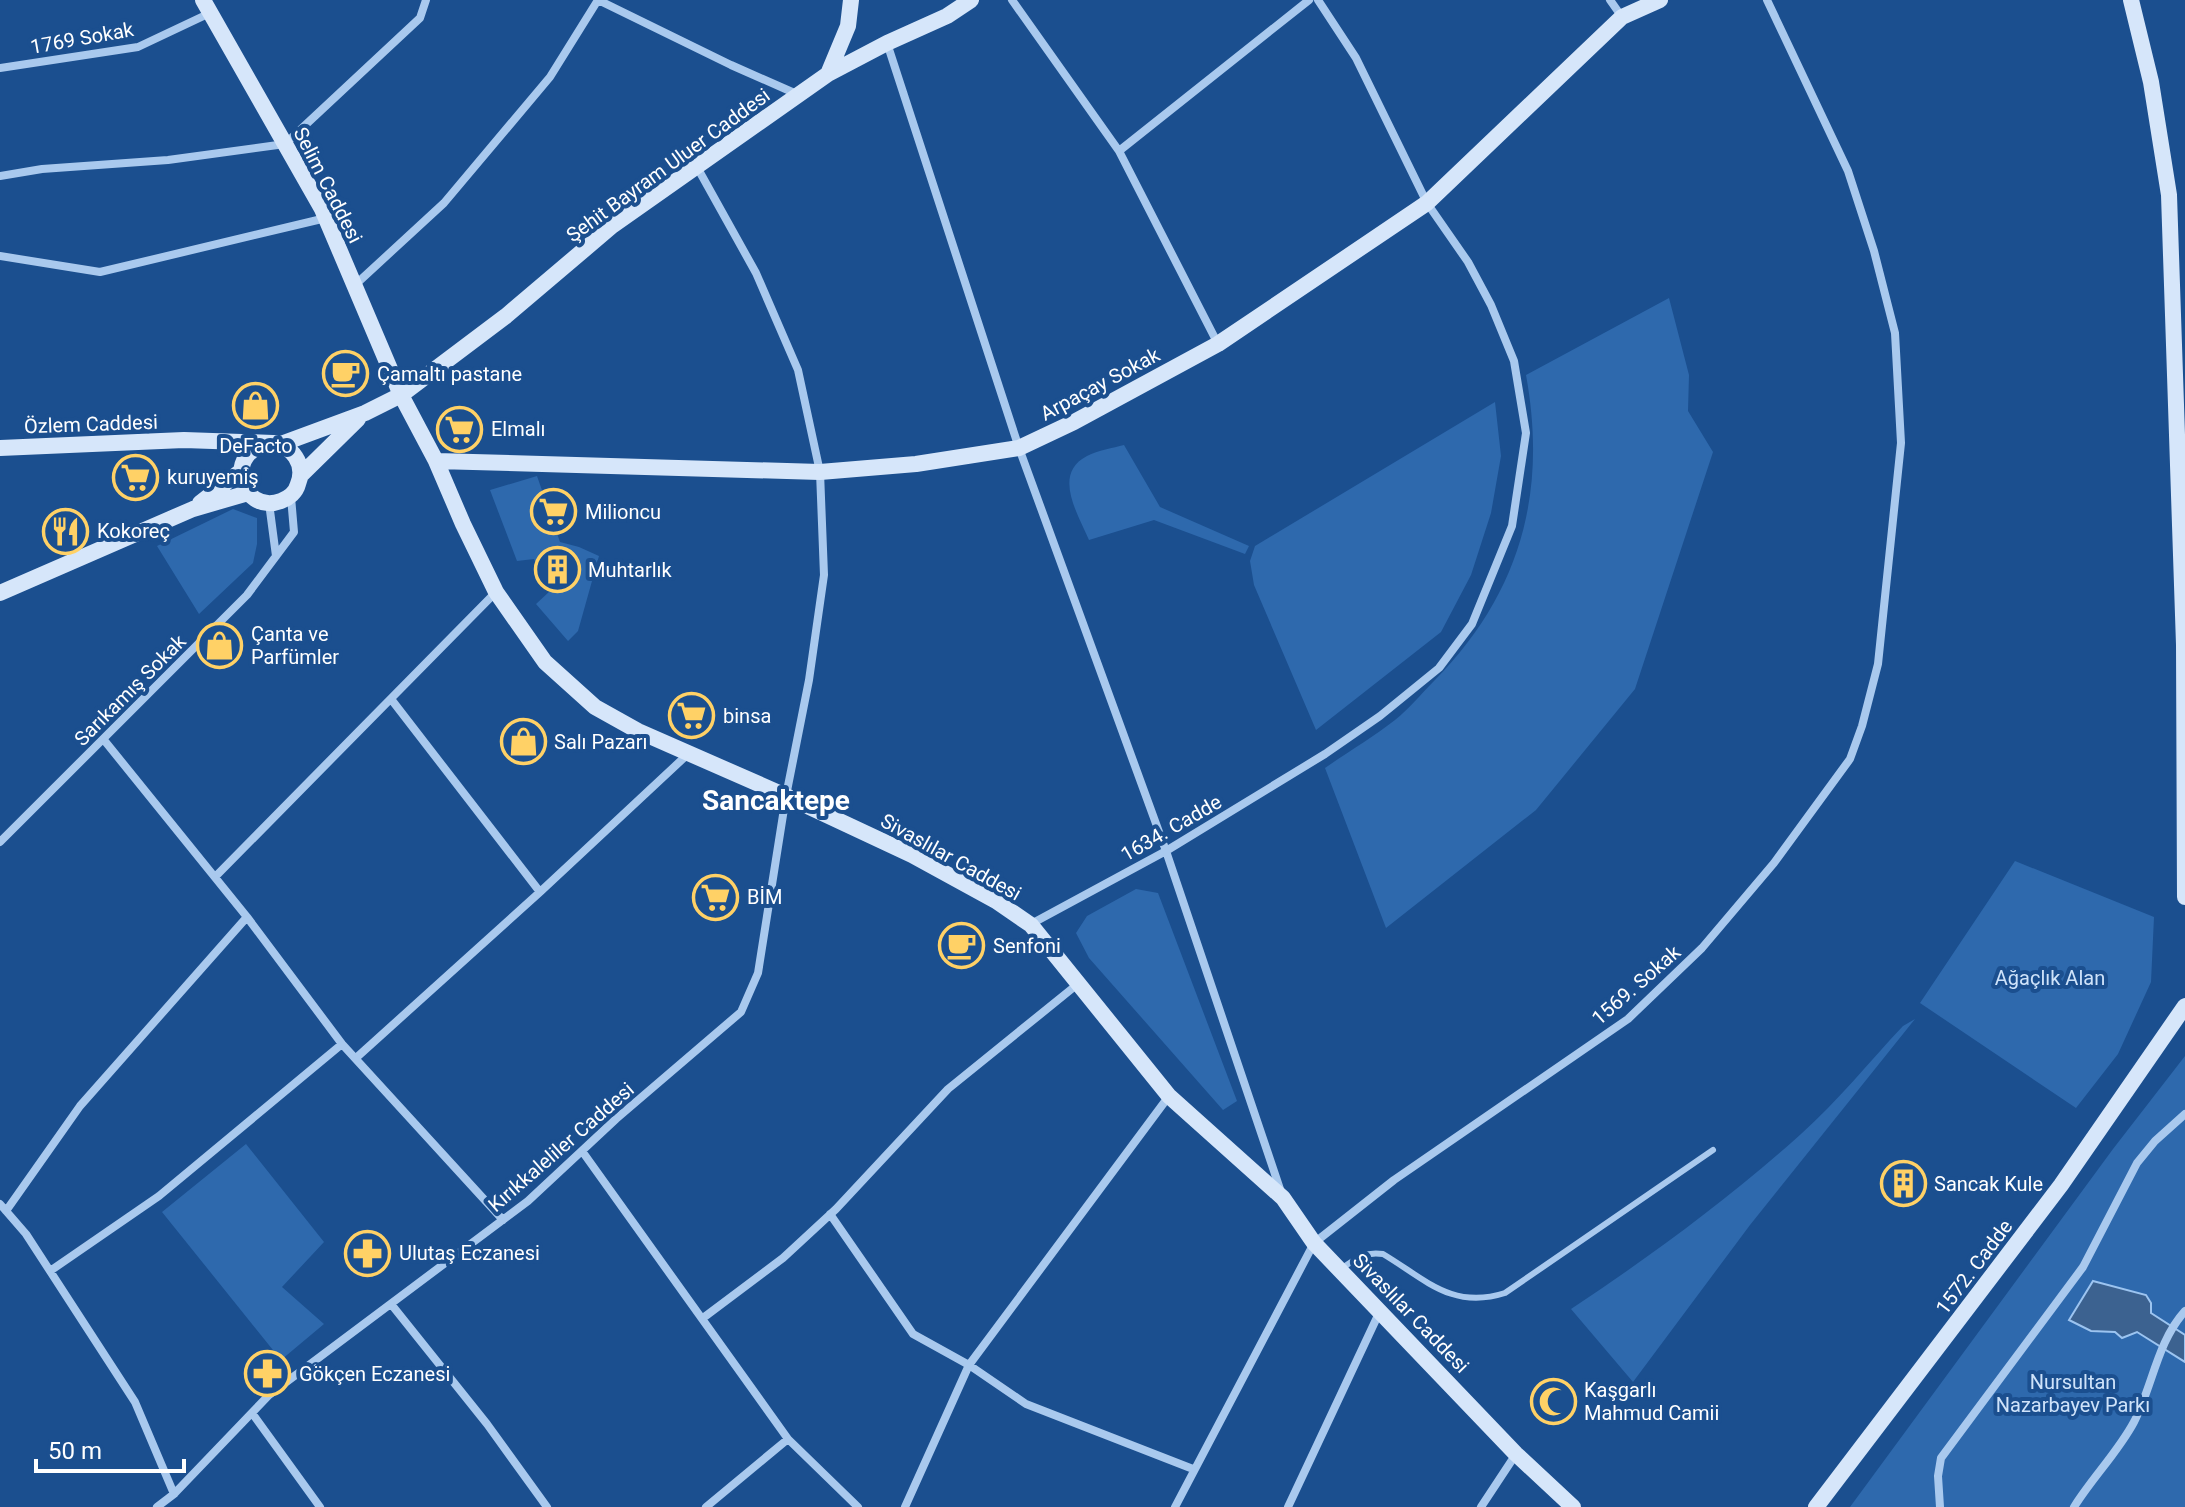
<svg xmlns="http://www.w3.org/2000/svg" width="2185" height="1507" font-family="Roboto,sans-serif">
<style>
.green{fill:#2e69ad}
.water{fill:#3c6290;stroke:#9cc4f0;stroke-width:2}
.lines{fill:none;stroke-linecap:round;stroke-linejoin:round}
.lane{stroke:#a9c9ee;stroke-width:6}
.street{stroke:#a9c9ee;stroke-width:8}
.secondary{stroke:#d6e6fa;stroke-width:16}
.labels{text-anchor:middle;dominant-baseline:central;stroke-width:8;stroke-linejoin:round;paint-order:stroke}
.street-label{font-size:20px;fill:#fff;stroke:#1b4f8f}
.poi-label{font-size:20px;fill:#fff;stroke:#1b4f8f;text-anchor:start}
.park-label{font-size:20px;fill:#cfe3fa;stroke:#1b4f8f}
.district-label{font-size:28px;font-weight:bold;fill:#fff;stroke:#1b4f8f}
</style>
<rect width="100%" height="100%" fill="#1b4f8f"/>
<path class="green" d="M1669,298L1689,375L1688,411L1713,452L1635,689L1536,810L1386,928L1325,768C1348,752 1373,737 1395,720C1409,709 1421,694 1434,681C1519,595 1548,495 1526,375Z
M1495,402L1501,456L1491,513L1471,575L1441,632L1316,730L1254,585L1250,561L1255,546Z
M1124,445L1160,507L1249,546L1245,554L1154,520L1089,540C1078,514 1052,474 1087,456C1098,450 1113,448 1124,445Z
M537,476L560,542L579,547L599,556L578,631L568,641L536,604L550,591L534,559L517,561L490,490Z
M233,509L257,518V544L253,563L199,614L157,546Z
M2015,861L2154,917L2151,982L2118,1054L2076,1108L1920,1003Z
M1136,889L1158,893L1237,1101L1223,1110L1089,958L1076,933L1087,916Z
M1915,1019L1750,1225L1633,1382L1571,1309C1651,1256 1730,1198 1801,1134C1838,1101 1869,1062 1903,1026Z
M2185,1056V1507H1850L2113,1149Z
M246,1144L324,1242L282,1287L324,1324L281,1360L162,1212Z"/>
<path class="water" d="M2093,1281L2146,1295L2151,1303V1313L2185,1335V1362L2137,1332L2122,1338L2115,1332L2091,1331L2069,1320Z"/>
<g class="lines">
<path class="lane" d="M1341,1269C1355,1259 1365,1251 1383,1254C1425,1279 1452,1310 1505,1293L1713,1150"/>
<path class="street" d="M598,0L731,65L799,95
M1012,0L1119,151L1218,344
M1610,0L1622,17
M887,43L1019,448L1166,851L1281,1192
M0,68L138,47L210,13
M1119,151L1309,0
M0,176L42,169L168,160L285,144L420,18L426,0
M0,256L100,272L326,218
M355,285L444,203L550,77L598,0
M269,503L276,556
M391,699L540,892
M104,740L247,917L342,1044L503,1220
M0,842L247,595L294,532L291,497
M215,877L496,592
M1031,924L1166,851L1325,754L1380,716L1439,668L1472,624L1512,526L1526,433L1514,361L1491,305L1468,262L1427,203L1356,58L1318,0
M356,1058L540,892L688,754
M582,1151L788,1439L858,1507
M0,1204L26,1234L135,1402L174,1494
M6,1211L80,1106L247,917
M830,1214L913,1334L969,1365L1026,1404L1193,1469
M50,1271L159,1196L342,1044
M391,1304L487,1424L547,1507
M703,1318L783,1258L836,1209L948,1089L1079,983
M252,1413L320,1507
M157,1507L174,1494L269,1395L528,1201L616,1119L741,1012L758,973L786,796L809,680L824,575L820,472L798,370L756,273L697,167
M706,1507L788,1439
M905,1507L969,1365L1169,1096
M1175,1507L1314,1243L1394,1180L1628,1019L1702,948L1774,863L1850,759L1862,726L1878,664L1901,443L1895,333L1874,251L1848,171L1767,0
M1288,1507L1380,1311
M1481,1507L1516,1454
M1940,1507L1938,1476L1941,1458L2083,1267L2137,1163L2155,1141L2185,1114
M2074,1507C2092,1478 2118,1452 2134,1422C2153,1385 2157,1342 2185,1311"/>
<path class="secondary" d="M203,0L322,209L401,395L436,461L463,524L496,592L545,662L595,707L638,731L786,796L912,855L996,901L1031,925L1169,1096L1283,1198L1314,1243L1516,1454L1573,1507
M2131,0L2151,82L2169,195L2184,645L2185,897
M828,74L848,26L851,0
M281,444L365,413L401,395L506,316L612,226L828,74L887,43L947,16L971,0
M0,448L184,440L273,443C292,446 306,464 298,484C296,492 289,498 281,501C240,516 221,448 273,443
M436,461L820,472L916,464L1019,448L1074,422L1218,344L1427,203L1622,17L1660,0
M301,475L358,419
M200,503L241,471
M0,593L193,509L248,493
M1816,1507L2061,1185L2185,1006"/>
</g>
<defs>
<symbol id="cafe-ring" viewBox="-11 -11 22 22"><circle r="9.5" fill="#1b4f8f" stroke="#ffd166" stroke-width="1.5"/><path d="M-5.5-4.5H6V0H3Q3 3.5 0 3.5H-2.5Q-5.5 3.5-5.5 0ZM3-3.2v2h1.7v-2ZM-6 4.5H4V6H-6Z" fill="#ffd166"/></symbol>
<symbol id="shop-ring" viewBox="-11 -11 22 22"><circle r="9.5" fill="#1b4f8f" stroke="#ffd166" stroke-width="1.5"/><path d="M-5-2.5h2.3a2.7 3.5 0 0 1 5.4 0H5L5.5 6h-11ZM-1.5-2.5h3a1.5 2.3 0 0 0-3 0Z" fill="#ffd166"/></symbol>
<symbol id="supermarket-ring" viewBox="-11 -11 22 22"><circle r="9.5" fill="#1b4f8f" stroke="#ffd166" stroke-width="1.5"/><path d="M-6-5.5h2.5l.6 2H6L4.5 2H-2.5L-4.4-4H-6ZM-1.5 3.2a1.3 1.3 0 1 0 .1 0ZM3 3.2a1.3 1.3 0 1 0 .1 0Z" fill="#ffd166"/></symbol>
<symbol id="restaurant-ring" viewBox="-11 -11 22 22"><circle r="9.5" fill="#1b4f8f" stroke="#ffd166" stroke-width="1.5"/><path d="M-5-6h1v4h1v-4h1v4h1v-4h1v5L-1.5 .5V6h-2V.5L-5-1ZM5-6V6H3V1.5H1.5Q1.5-4 5-6Z" fill="#ffd166"/></symbol>
<symbol id="building-ring" viewBox="-11 -11 22 22"><circle r="9.5" fill="#1b4f8f" stroke="#ffd166" stroke-width="1.5"/><path d="M-4-6H4V6H1V3H-1V6H-4ZM-2.5-4.3h1.7v1.8h-1.7ZM.8-4.3h1.7v1.8H.8ZM-2.5-1h1.7V.8h-1.7ZM.8-1h1.7V.8H.8Z" fill="#ffd166"/></symbol>
<symbol id="pharmacy-ring" viewBox="-11 -11 22 22"><circle r="9.5" fill="#1b4f8f" stroke="#ffd166" stroke-width="1.5"/><path d="M-2-6h4v4h4v4h-4v4h-4v-4h-4v-4h4Z" fill="#ffd166"/></symbol>
<symbol id="mosque-ring" viewBox="-11 -11 22 22"><circle r="9.5" fill="#1b4f8f" stroke="#ffd166" stroke-width="1.5"/><path d="M3.5-4.9A6 6 0 1 0 3.5 4.9A5 5 0 1 1 3.5-4.9Z" fill="#ffd166"/></symbol>
</defs>
<g fill-rule="evenodd">
<use href="#cafe-ring" x="320" y="348" width="51" height="51"/>
<use href="#shop-ring" x="230" y="380" width="51" height="51"/>
<use href="#supermarket-ring" x="434" y="404" width="51" height="51"/>
<use href="#supermarket-ring" x="110" y="452" width="51" height="51"/>
<use href="#supermarket-ring" x="528" y="486" width="51" height="51"/>
<use href="#restaurant-ring" x="40" y="506" width="51" height="51"/>
<use href="#building-ring" x="532" y="544" width="51" height="51"/>
<use href="#shop-ring" x="194" y="620" width="51" height="51"/>
<use href="#supermarket-ring" x="666" y="690" width="51" height="51"/>
<use href="#shop-ring" x="498" y="716" width="51" height="51"/>
<use href="#supermarket-ring" x="690" y="872" width="51" height="51"/>
<use href="#cafe-ring" x="936" y="920" width="51" height="51"/>
<use href="#building-ring" x="1878" y="1158" width="51" height="51"/>
<use href="#pharmacy-ring" x="342" y="1228" width="51" height="51"/>
<use href="#pharmacy-ring" x="242" y="1348" width="51" height="51"/>
<use href="#mosque-ring" x="1528" y="1376" width="51" height="51"/>
</g>
<g class="labels">
<g class="street-label">
<text transform="translate(82 38) rotate(-10)">1769 Sokak</text>
<text transform="translate(668 165) rotate(-36)">Şehit Bayram Uluer Caddesi</text>
<text transform="translate(328 185) rotate(63)">Selim Caddesi</text>
<text transform="translate(1100 384) rotate(-28)">Arpaçay Sokak</text>
<text transform="translate(91 424) rotate(-2)">Özlem Caddesi</text>
<text transform="translate(130 690) rotate(-45)">Sarıkamış Sokak</text>
<text transform="translate(1171 828) rotate(-30)">1634. Cadde</text>
<text transform="translate(951 857) rotate(29)">Sivaslılar Caddesi</text>
<text transform="translate(1636 985) rotate(-41)">1569. Sokak</text>
<text transform="translate(561 1147) rotate(-41)">Kırıkkaleliler Caddesi</text>
<text transform="translate(1974 1267) rotate(-53)">1572. Cadde</text>
<text transform="translate(1411 1313) rotate(46)">Sivaslılar Caddesi</text>
</g>
<g class="poi-label">
<text x="377" y="374">Çamaltı pastane</text>
<text x="491" y="429">Elmalı</text>
<text x="256" y="446" text-anchor="middle">DeFacto</text>
<text x="167" y="477">kuruyemiş</text>
<text x="585" y="512">Milioncu</text>
<text x="97" y="531">Kokoreç</text>
<text x="588" y="570">Muhtarlık</text>
<text x="251" y="634">Çanta ve<tspan x="251" dy="23">Parfümler</tspan></text>
<text x="723" y="716">binsa</text>
<text x="554" y="742">Salı Pazarı</text>
<text x="747" y="897">BİM</text>
<text x="993" y="946">Senfoni</text>
<text x="1934" y="1184">Sancak Kule</text>
<text x="399" y="1253">Ulutaş Eczanesi</text>
<text x="299" y="1374">Gökçen Eczanesi</text>
<text x="1584" y="1390">Kaşgarlı<tspan x="1584" dy="23">Mahmud Camii</tspan></text>
</g>
<g class="park-label">
<text x="2050" y="978">Ağaçlık Alan</text>
<text x="2073" y="1382">Nursultan<tspan x="2073" dy="23">Nazarbayev Parkı</tspan></text>
</g>
<g class="district-label">
<text x="776" y="800">Sancaktepe</text>
</g>
</g>
<path d="M36 1459v12h148v-12" fill="none" stroke="#ffffff" stroke-width="4"/>
<text x="48" y="1459" font-size="24" fill="#ffffff" stroke="#1b4f8f" stroke-width="6" paint-order="stroke">50 m</text>
</svg>
